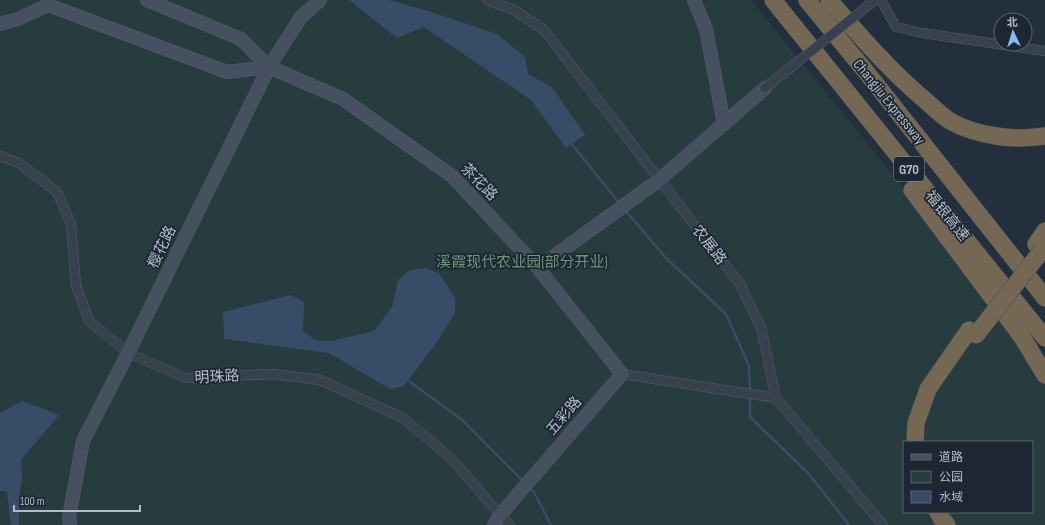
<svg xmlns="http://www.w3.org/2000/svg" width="1045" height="525" font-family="'Sofia Sans Condensed','Noto Sans SC',sans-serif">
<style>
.green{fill:#263c3f;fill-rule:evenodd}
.water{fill:#394c67}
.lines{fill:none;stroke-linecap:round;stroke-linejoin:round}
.stream{stroke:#394c67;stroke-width:2.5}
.street-casing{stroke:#565f6c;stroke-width:10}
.secondary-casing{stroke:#565f6c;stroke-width:14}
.highway-casing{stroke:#434c59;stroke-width:18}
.street{stroke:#38414e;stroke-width:9}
.secondary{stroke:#465061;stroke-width:13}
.highway{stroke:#746855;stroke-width:17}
.street-bridge-casing{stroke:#565f6c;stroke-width:10;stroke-linecap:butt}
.highway-bridge-casing{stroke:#434c59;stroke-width:18;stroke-linecap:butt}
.street-bridge{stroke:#38414e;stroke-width:9}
.highway-bridge{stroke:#746855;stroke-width:17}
.labels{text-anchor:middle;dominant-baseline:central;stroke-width:3.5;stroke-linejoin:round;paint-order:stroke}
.shield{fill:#1d2633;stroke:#878f9c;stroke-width:1}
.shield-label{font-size:14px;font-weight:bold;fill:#b4bcc9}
.street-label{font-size:15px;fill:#b4bcc9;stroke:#1d2633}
.park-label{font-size:15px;fill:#6b9a76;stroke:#1d2633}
</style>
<rect width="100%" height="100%" fill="#242f3e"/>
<path class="green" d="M0,0H751L1045,362V525H0ZM904,442H1032V512H904Z"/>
<path class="water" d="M349,0H389L428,11L497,34L525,57L528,74L552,87L585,135L566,148L531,100L424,27L397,38Z
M425,268L439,273L455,298V313L439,339L404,386L390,389L329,353L224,339L223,312L291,295L304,302L303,331L315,340L331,341L374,331L392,307L398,280L410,270Z
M22,401L59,415L21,460L22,478L19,500V525H11L7,492L0,491V413Z"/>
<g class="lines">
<path class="stream" d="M570,142L619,203
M625,210L666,258L726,314L749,366L750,391
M406,379L461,419L524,482
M750,396V417L808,473L849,525
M529,487L534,492L551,525"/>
<defs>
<path id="street" d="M487,0L514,10L544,30L740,284L761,328L776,398L883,525
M881,0L896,27L922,33L1045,51
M0,156L19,163L57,192L71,224L76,285L89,321L128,353L186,378L273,374L320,380L403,418L452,459L500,515L510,525
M622,374L776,398"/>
<path id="secondary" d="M147,0L241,39L269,67L343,99L452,176L538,268L622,374L500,515L494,525
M694,0L706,29L724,124
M0,24L18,19L48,5L227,72L269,67
M538,268L659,180L765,88
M70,525L69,517L83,441L128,353L269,67L301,17L320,0"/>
<path id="highway" d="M773,0L1045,338
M807,0L867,73L1045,298
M829,0C860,36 890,71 926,101C934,108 942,116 950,121C976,136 1015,141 1045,136
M912,190L1022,337L1045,375
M1036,244L1045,231
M915,442L916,423L928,389L969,330
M938,512L941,518L947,525"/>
</defs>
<use href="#street" class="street-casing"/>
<use href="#secondary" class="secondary-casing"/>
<use href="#highway" class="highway-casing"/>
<use href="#street" class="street"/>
<use href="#secondary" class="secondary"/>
<use href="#highway" class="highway"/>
<defs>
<path id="street-bridge" d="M765,88L875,0"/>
<path id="highway-bridge" d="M976,335L1043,249"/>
</defs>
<use href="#street-bridge" class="street-bridge-casing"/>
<use href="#highway-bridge" class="highway-bridge-casing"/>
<use href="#street-bridge" class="street-bridge"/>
<use href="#highway-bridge" class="highway-bridge"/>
</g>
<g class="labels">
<rect class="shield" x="894" y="157" width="30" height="24" rx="3"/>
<g class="shield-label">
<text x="909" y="169">G70</text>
</g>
<g class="street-label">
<text transform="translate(889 102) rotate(51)">Changjiu Expressway</text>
<text transform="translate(479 182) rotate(46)">茶花路</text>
<text transform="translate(947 216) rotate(51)">福银高速</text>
<text transform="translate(709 245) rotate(52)">农展路</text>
<text transform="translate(162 247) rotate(-64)">樱花路</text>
<text transform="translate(217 377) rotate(-3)">明珠路</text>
<text transform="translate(564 416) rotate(-49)">五彩路</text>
</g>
<g class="park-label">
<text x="522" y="262">溪霞现代农业园(部分开业)</text>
</g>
</g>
<rect x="903" y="441" width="130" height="72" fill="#1d2633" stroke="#59626f"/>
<rect x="911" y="454" width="20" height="6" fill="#465061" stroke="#59626f"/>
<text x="939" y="461" font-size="12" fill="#b4bcc9">道路</text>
<rect x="911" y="471" width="20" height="12" fill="#263c3f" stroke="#59626f"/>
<text x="939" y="481" font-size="12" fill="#b4bcc9">公园</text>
<rect x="911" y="491" width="20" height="12" fill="#394c67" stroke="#59626f"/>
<text x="939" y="501" font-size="12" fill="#b4bcc9">水域</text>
<g transform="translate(1013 32) rotate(356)"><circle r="19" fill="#1d2633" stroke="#59626f"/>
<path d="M0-3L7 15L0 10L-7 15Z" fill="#8ab4f8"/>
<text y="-6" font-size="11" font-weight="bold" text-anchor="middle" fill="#b4bcc9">北</text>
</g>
<path d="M14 505v6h126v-6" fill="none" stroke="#b4bcc9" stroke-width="2"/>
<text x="20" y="505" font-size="12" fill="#b4bcc9" stroke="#1d2633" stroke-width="3" paint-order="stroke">100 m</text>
</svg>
